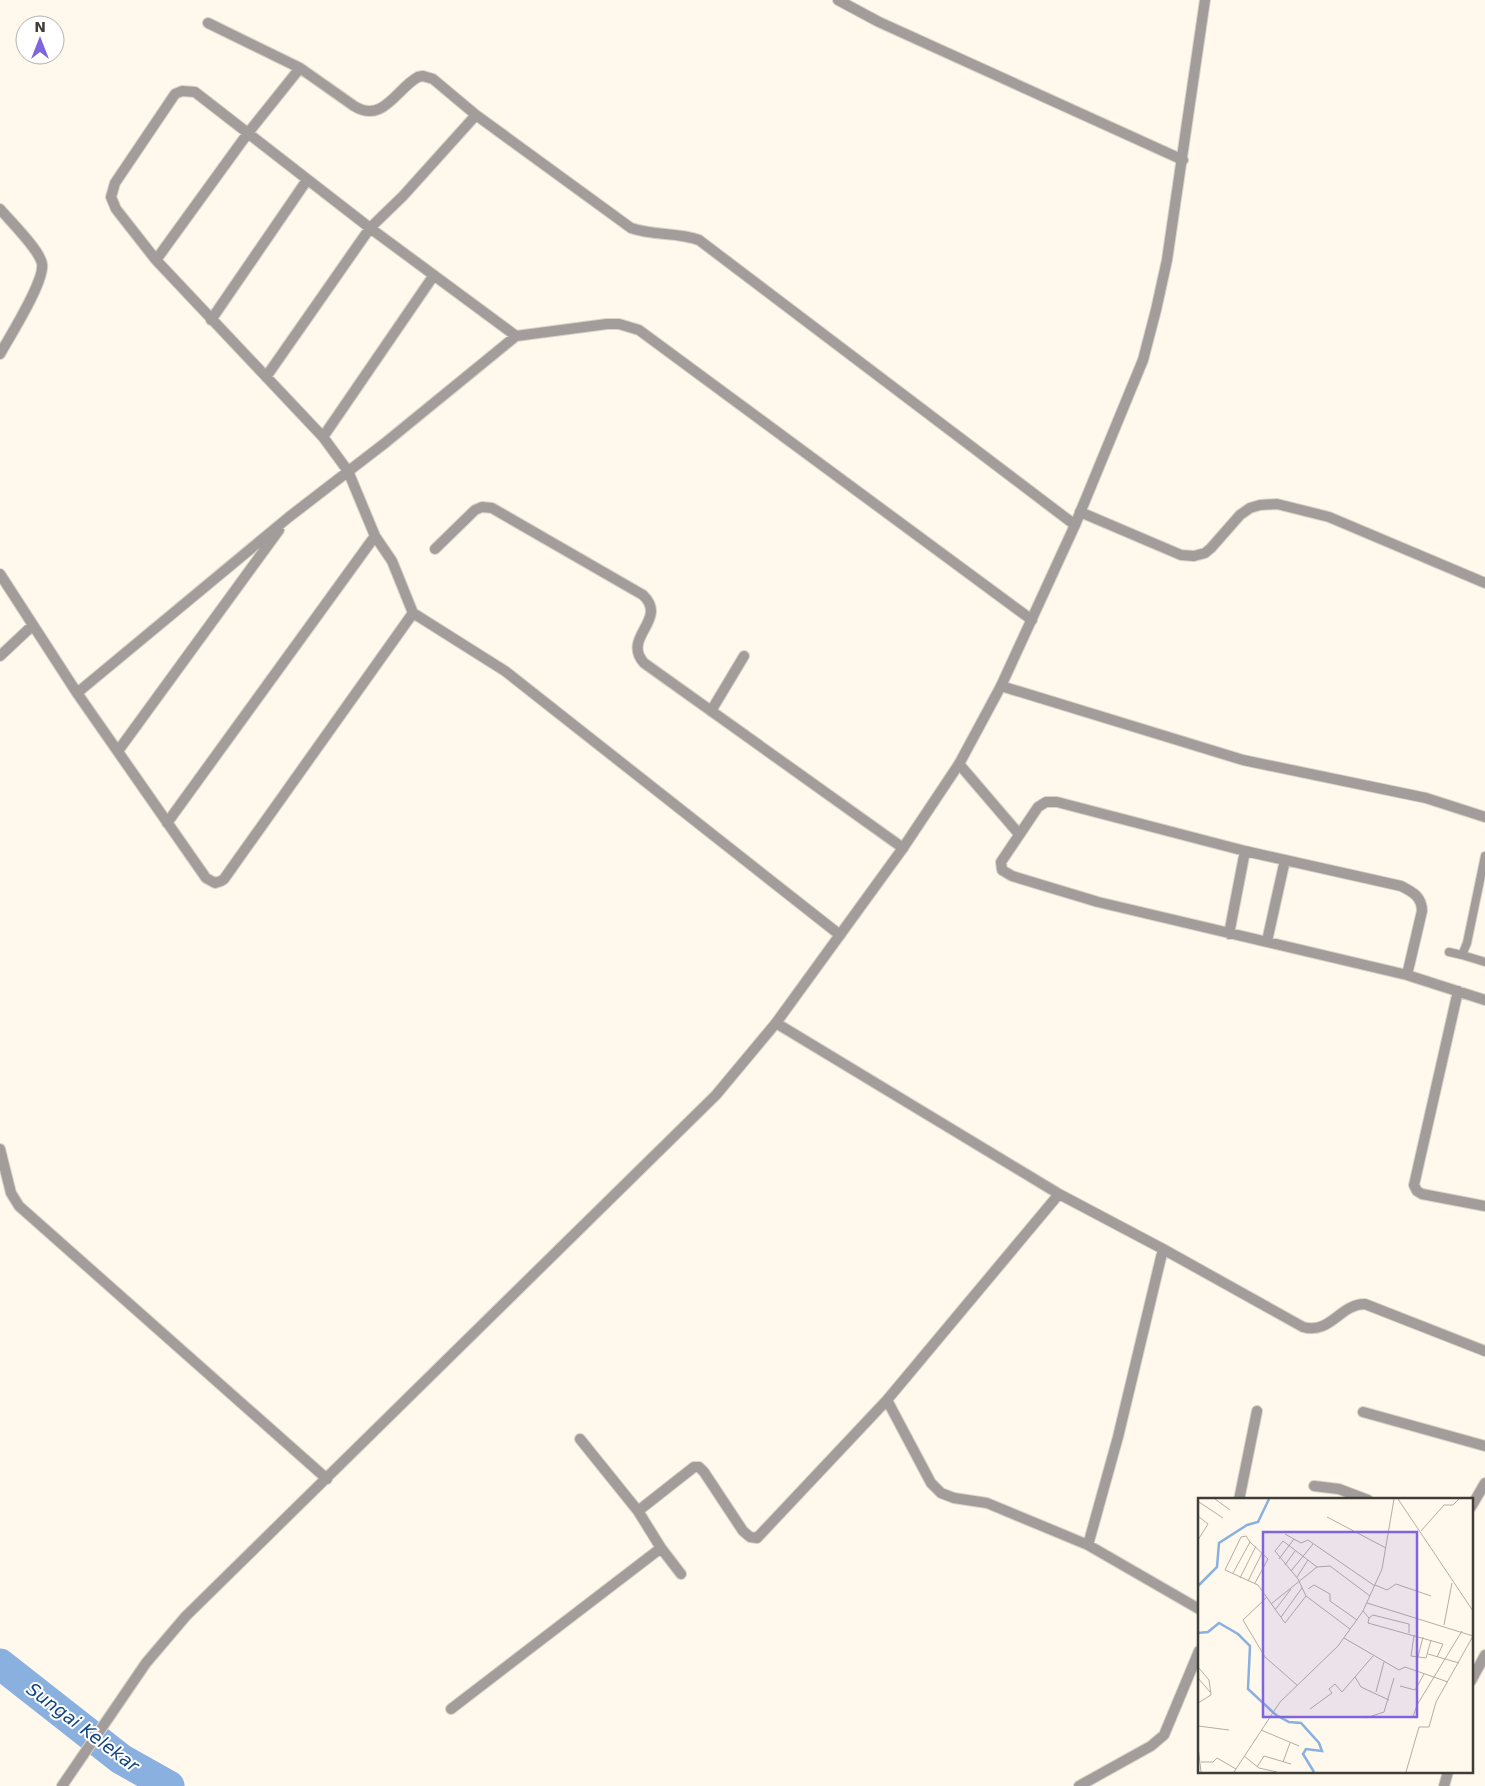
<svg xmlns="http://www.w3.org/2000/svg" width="1485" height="1786" font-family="'DejaVu Sans',sans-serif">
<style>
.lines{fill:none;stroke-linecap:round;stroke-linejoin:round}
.river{stroke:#8ab0e0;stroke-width:31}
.service-casing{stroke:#d8d3c8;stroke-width:10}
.minor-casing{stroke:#d8d3c8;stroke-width:12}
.tertiary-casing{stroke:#d8d3c8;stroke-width:12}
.service{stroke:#a29c9a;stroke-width:8}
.minor{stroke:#a29c9a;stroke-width:10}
.tertiary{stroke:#a29c9a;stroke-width:10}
.labels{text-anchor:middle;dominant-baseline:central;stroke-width:4;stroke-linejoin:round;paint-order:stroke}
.water-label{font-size:18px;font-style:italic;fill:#12447f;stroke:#fff}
.inset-river{fill:none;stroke:#8ab0e0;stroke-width:2.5}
.inset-road{fill:none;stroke:#b2aea4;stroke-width:1}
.view{fill:#7f64df;fill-opacity:0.15;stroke:#7f64df;stroke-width:2.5}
.inset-edge{fill:none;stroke:#3f3d38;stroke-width:2.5}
</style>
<rect width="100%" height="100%" fill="#fef9ec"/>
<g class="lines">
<path class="river" d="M0,1664L121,1759L169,1786"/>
<defs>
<path id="service" d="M1449,952L1462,955L1467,943L1485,856
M1462,955L1485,962"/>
<path id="minor" d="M838,0L879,22L1183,160
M208,23L300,68L354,106C383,124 396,89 418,77L423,76L433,79L476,115L631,228C654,236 677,232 699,240L1075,525
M0,209C10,221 40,250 42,264C45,281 10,336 0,354
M156,260L248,133L300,68
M211,320L307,180
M266,377L370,228L403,196L476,115
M323,437L434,275
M1080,512L1181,555L1194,556L1205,553L1211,548L1240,515L1250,508L1260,505L1277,504L1329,517L1485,583
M435,549L475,510L482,507L492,508L643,595C669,620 621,637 644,663L903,848
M0,574L77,693L206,878L215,883L221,881L224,879L413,613
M0,656L33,625
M1001,686L1243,760L1426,798L1485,817
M77,693L289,517L385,443L516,336
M711,711L744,656
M118,751L279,530
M959,764L1019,834
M167,823L375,536
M1229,934L1245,851
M840,935L505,671L413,613L392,561L375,536L348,471L323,437L156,260L116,209L111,197L115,183L175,94L182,91L195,92L370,228L516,336L607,324H619L639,330L1032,620
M1267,941L1285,860
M1407,975L1422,911C1422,897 1413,892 1401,886L1245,851L1057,802H1046L1038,807L1001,862L1002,870L1012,876L1098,902L1407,975L1485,1000
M1458,991L1414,1185L1417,1191L1422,1194L1485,1206
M776,1023L1059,1194L1163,1249L1303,1327C1330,1335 1340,1304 1365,1304L1485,1351
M0,1149L11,1193L19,1206L327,1479
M887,1400L931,1483L941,1493L954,1498L987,1503L1088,1545L1199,1609
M1363,1412L1485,1446
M580,1439L638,1511
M1314,1486L1339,1489L1368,1500
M1239,1500L1257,1411
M1471,1507L1485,1483
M1088,1545L1118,1437L1163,1249
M661,1548L681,1574
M1471,1681L1485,1655
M451,1709L661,1548L638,1511L694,1467H699L704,1472L743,1531L750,1537L757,1538L887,1400L1059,1194
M1079,1786L1151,1746L1164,1735L1199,1651
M1444,1786L1448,1772"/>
<path id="tertiary" d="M62,1786L146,1663L186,1616L716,1095L776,1023L903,848L959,764L1001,686L1075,525L1143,360L1156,310L1167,260L1205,0"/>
</defs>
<use href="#service" class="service-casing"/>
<use href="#minor" class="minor-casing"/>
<use href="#tertiary" class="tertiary-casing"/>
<use href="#service" class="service"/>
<use href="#minor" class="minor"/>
<use href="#tertiary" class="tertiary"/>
</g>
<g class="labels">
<g class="water-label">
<text transform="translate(83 1727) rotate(37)">Sungai Kelekar</text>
</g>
</g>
<g transform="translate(1198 1498)">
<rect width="275" height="275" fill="#fef9ec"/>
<path class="inset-river" d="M0,88L19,69L21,45L49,27L60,24L71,1M0,135L10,134L21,125L40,136L52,148L50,191L78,217L91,224L103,225L121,245L124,253L108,251L105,256L116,274"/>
<path class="inset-road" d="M17,1L32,12M200,1L275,113M1,4L25,20M0,18L10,26L0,42M129,19L188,50M223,33L246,7H255L261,1M87,36L103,45L110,42L177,88M52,44L48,38L43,39L27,72L60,87L87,125L108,98M81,61L96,41M87,67L97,53M93,73L115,46M35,75L52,44L70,61L57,85M99,79L110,62M42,80L58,48M50,83L64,55M177,87L189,92L198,86L233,98M110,91L116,87L132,96V103L159,122M69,99L45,122L67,159L99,187M169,105L275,138M73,106L119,69M77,112L93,91M165,113L171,120L170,125L245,146L239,159M83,119L104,90M171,120L175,117L211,126V135M246,127L254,85M152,131L108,98L100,81L77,53L85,43L119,69L132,68L172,98M216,137L213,158L228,160L233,142M146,140L201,172L207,169L250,184M230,156L261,165M220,159L225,139M0,169L11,182L13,197L0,205M157,179L163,189L191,202M0,180L12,194M202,188L217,192L226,176M178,194L186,164M112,211L134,195L131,191L137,186L144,194L175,158M215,219L219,207L264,133M168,220L186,214L196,180M0,228L31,232M63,232L101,248M0,248L3,274M46,258L61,270L79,274M3,264H15L19,260L38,271M85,264L92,245M59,269L66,258L93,266M36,274L82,204L140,148L165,113L184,71L196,1M208,274L221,229H231L238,204L275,138"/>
<path class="view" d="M65,34H219V219H65Z"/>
<rect width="275" height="275" class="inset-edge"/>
</g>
<g transform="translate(40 40)"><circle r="24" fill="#ffffff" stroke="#b2b1af"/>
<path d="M0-4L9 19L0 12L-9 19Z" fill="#7f64df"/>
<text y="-8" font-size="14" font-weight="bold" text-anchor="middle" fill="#3f3d38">N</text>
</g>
</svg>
